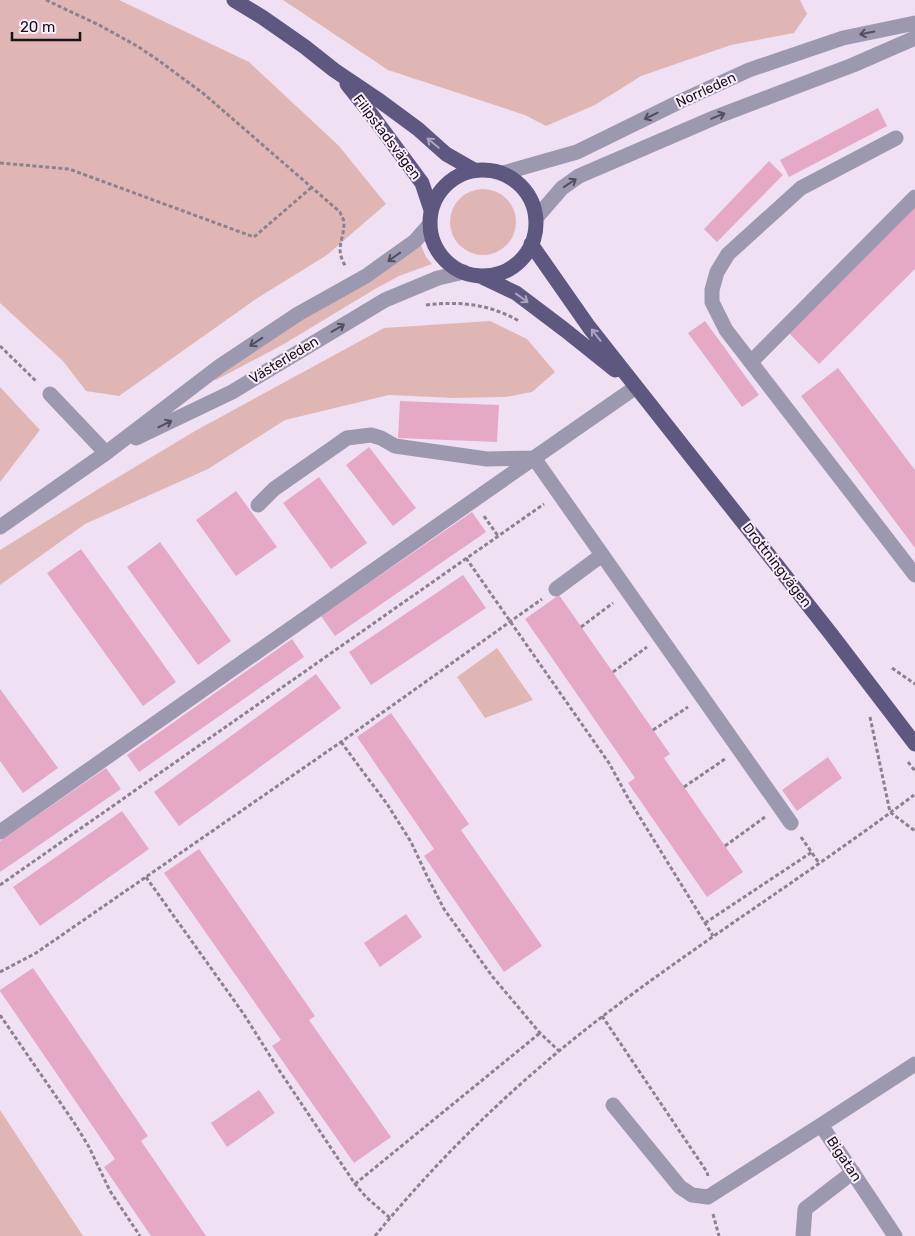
<svg xmlns="http://www.w3.org/2000/svg" width="915" height="1236" font-family="Rubik,sans-serif">
<style>
.green{fill:#e0b6b5}
.building{fill:#e5a9c5}
.lines{fill:none;stroke-linecap:round;stroke-linejoin:round}
.path{stroke:#8c818e;stroke-width:3;stroke-dasharray:4 2.5;stroke-linecap:butt}
.minor{stroke:#9b98b0;stroke-width:15}
.major{stroke:#5e5780;stroke-width:15}
.oneway{stroke:#534e5d}
.oneway2{stroke:#aca2bf}
.labels{text-anchor:middle;dominant-baseline:central;stroke-width:4;stroke-linejoin:round;paint-order:stroke}
.street-label{font-size:14px;fill:#181219;stroke:#fbeefe}
</style>
<rect width="100%" height="100%" fill="#f0e0f3"/>
<path class="green" d="M0,0H119L249,62L339,146L386,204L327,255L259,297L119,396L86,391L63,361L0,303Z
M283,0H800L807,14L794,33L731,45L641,76L595,105L546,126L525,115L388,70Z
M450 222a33 33 0 1 1 66 0a33 33 0 1 1-66 0Z
M420,243L426,257L432,264L399,276L375,289L284,344L216,380L214,379L238,360Z
M490,321L527,339L555,372L532,392L505,397L453,398L389,395L285,420L208,469L85,524L0,585V550L100,488L195,431L384,328Z
M0,387L40,430L0,482Z
M497,648L533,700L485,718L457,677Z
M0,1110L83,1236H0Z"/>
<path class="building" d="M878,108L887,126L789,177L780,160Z
M769,161L783,175L717,242L704,229Z
M915,203V269L819,364L786,330Z
M705,321L759,395L742,407L688,333Z
M838,368L915,470V548L801,396Z
M400,401L499,405L497,442L398,438Z
M369,447L416,508L393,526L346,465Z
M319,477L367,543L331,569L283,503Z
M236,491L277,547L236,576L196,520Z
M472,512L486,532L335,636L321,616Z
M160,542L231,641L198,665L127,567Z
M81,549L176,682L143,706L47,573Z
M463,575L486,608L371,685L349,652Z
M559,595L670,754L664,758L743,872L707,897L628,783L635,778L525,619Z
M292,639L304,657L139,772L127,755Z
M316,674L341,708L179,826L154,792Z
M0,689L58,768L23,793L0,761Z
M391,713L469,824L461,830L542,946L504,972L424,856L434,849L357,737Z
M828,757L842,778L797,811L782,790Z
M106,768L121,789L0,872V841Z
M122,811L149,849L40,926L13,887Z
M199,849L315,1016L309,1020L391,1137L354,1163L272,1046L281,1040L164,873Z
M406,914L422,937L380,967L364,943Z
M33,968L148,1136L141,1141L206,1236H151L104,1167L115,1159L0,991V990Z
M259,1090L275,1113L227,1147L211,1123Z"/>
<g class="lines">
<path class="path" d="M46,0L99,25L137,46L158,60L204,94L340,212C341,216 344,219 344,223C344,241 334,248 346,267
M0,163L69,169L254,237L312,187
M426,305C461,301 489,304 519,321
M0,346L37,382
M484,516L498,536
M466,558L609,763L628,798L713,936
M581,627L613,603
M892,668L915,684
M613,672L647,647
M870,717L890,812L915,831
M653,730L688,707
M341,742L387,804L411,842L427,876L444,909L492,976L540,1033L559,1051
M908,762L915,771
M684,787L725,759
M801,837L819,863
M725,846L765,817
M146,877L243,1013L277,1067L355,1184L366,1197L390,1218
M0,885L544,504
M705,923L812,852
M0,972L36,953L341,742L542,599
M0,1015L75,1124L89,1147L110,1191L140,1236
M602,1016L707,1172L708,1176
M355,1184L540,1033
M713,1214L719,1236
M375,1236C442,1154 519,1080 603,1016C704,939 812,872 914,795"/>
<path class="minor" d="M896,138L801,188L728,254L717,272L712,290V302L726,330L915,575
M503,173L577,152L681,101L749,70L843,38L915,23
M536,218L562,188L579,176L716,117L853,65L915,38
M751,362L915,197
M50,394L106,453
M136,438L232,392L385,300L438,278L464,272
M258,505L274,489L347,438L371,435L381,438L395,446L487,459L534,458L791,823
M0,527L106,453L220,366L298,314L366,276L415,241L430,224
M556,589L602,555
M0,832L534,458L636,387
M613,1105L680,1187L692,1195L708,1197L821,1125
M803,1236L805,1209L853,1172
M895,1236L821,1125L915,1064"/>
<path class="major" d="M234,0L262,17L305,47L334,70L380,101L418,129L446,154L474,170
M347,84L371,114L422,183L431,210
M430 223a53 53 0 1 1 106 0a53 53 0 1 1-106 0Z
M531,244L589,327L831,634L915,744
M480,276L516,293L565,330L615,370"/>
</g>
<defs><path id="oneway-shaft" d="M-6 0H5M1.5-3L5.5 0L1.5 3" fill="none" stroke-width="1.6" stroke-linecap="round" stroke-linejoin="round" transform="scale(1.25)"/></defs>
<g class="oneway">
<use href="#oneway-shaft" transform="translate(867 33) rotate(169)"/>
<use href="#oneway-shaft" transform="translate(651 116) rotate(154)"/>
<use href="#oneway-shaft" transform="translate(718 116) rotate(-22)"/>
<use href="#oneway-shaft" transform="translate(570 183) rotate(-34)"/>
<use href="#oneway-shaft" transform="translate(394 257) rotate(144)"/>
<use href="#oneway-shaft" transform="translate(338 328) rotate(-31)"/>
<use href="#oneway-shaft" transform="translate(256 342) rotate(146)"/>
<use href="#oneway-shaft" transform="translate(165 424) rotate(-26)"/>
</g>
<g class="oneway2">
<use href="#oneway-shaft" transform="translate(433 143) rotate(-140)"/>
<use href="#oneway-shaft" transform="translate(522 298) rotate(36)"/>
<use href="#oneway-shaft" transform="translate(596 335) rotate(-128)"/>
</g>
<g class="labels">
<g class="street-label">
<text transform="translate(706 90) rotate(-25)">Norrleden</text>
<text transform="translate(387 137) rotate(53)">Filipstadsvägen</text>
<text transform="translate(284 360) rotate(-31)">Västerleden</text>
<text transform="translate(777 565) rotate(52)">Drottningvägen</text>
<text transform="translate(844 1159) rotate(56)">Bigatan</text>
</g>
</g>
<path d="M12 32v8h68v-8" fill="none" stroke="#181219" stroke-width="2.5"/>
<text x="20" y="32" font-size="15" fill="#181219" stroke="#fbeefe" stroke-width="4" paint-order="stroke">20 m</text>
</svg>
